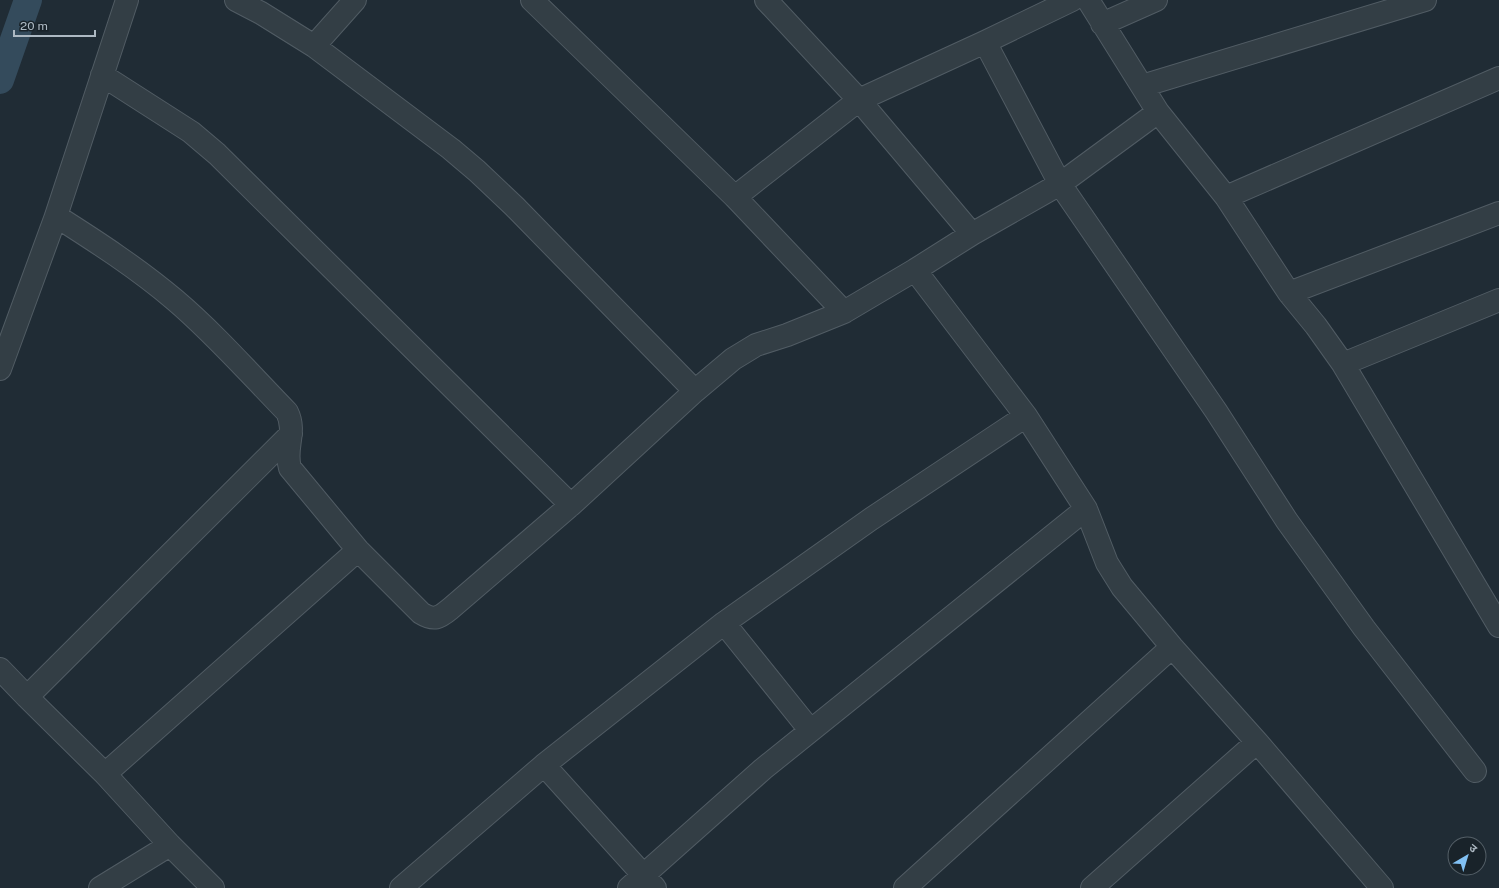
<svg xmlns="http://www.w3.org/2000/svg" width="1499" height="888" font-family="'Public Sans','Noto Sans Devanagari',sans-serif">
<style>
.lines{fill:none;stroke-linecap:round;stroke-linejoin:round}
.canal{stroke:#344b5c;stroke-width:28}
.minor-casing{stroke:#515c64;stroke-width:24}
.minor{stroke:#333e45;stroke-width:22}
</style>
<rect width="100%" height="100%" fill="#202c35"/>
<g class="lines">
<path class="canal" d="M0,80L28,0"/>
<defs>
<path id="minor" d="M236,0L261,13L314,46L451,149L477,171L514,206L695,391
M532,0L735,197L844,312
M766,0L859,100L972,234
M1088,0L1158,112L1226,197L1289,293L1316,326L1343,364L1499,626
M1102,24L1156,0
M985,42L1060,184L1216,411L1287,521L1364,628L1475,771
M314,46L355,0
M102,75L191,132L217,154L571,505
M1142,86L1425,0
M735,197L859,100L985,42L1072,0
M1226,197L1499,78
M56,216C97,242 137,268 175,300C215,334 250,374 287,412C297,432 284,448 290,468L358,550L421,613C434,621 439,618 450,609L571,505L695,391L733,359L756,345L787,335L844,312L915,270L972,234L1060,184L1158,112
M915,270L1026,416L1086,509L1107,563L1122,587L1172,647L1257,742L1382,888
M1289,293L1499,213
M1343,364L1499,300
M0,369L56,216L127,0
M724,623L810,730
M0,669L27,697L105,774L170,845L213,888
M27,697L291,434
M544,765L655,888
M105,774L358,550
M100,888L170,845
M401,888L544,765L724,623L871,519L1026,416
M629,888L763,769L1086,509
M905,888L1172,647
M1092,888L1257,742"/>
</defs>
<use href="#minor" class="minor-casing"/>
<use href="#minor" class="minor"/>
</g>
<g transform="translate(1467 856) rotate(38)"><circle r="19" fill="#19232a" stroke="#545f67"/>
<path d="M0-3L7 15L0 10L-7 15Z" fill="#81c0f3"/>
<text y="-6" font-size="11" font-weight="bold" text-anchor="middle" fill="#adb9c3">उ</text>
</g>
<path d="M14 30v6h81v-6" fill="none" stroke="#adb9c3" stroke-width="2"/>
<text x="20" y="30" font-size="12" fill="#adb9c3" stroke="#19232a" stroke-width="3" paint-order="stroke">20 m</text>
</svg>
